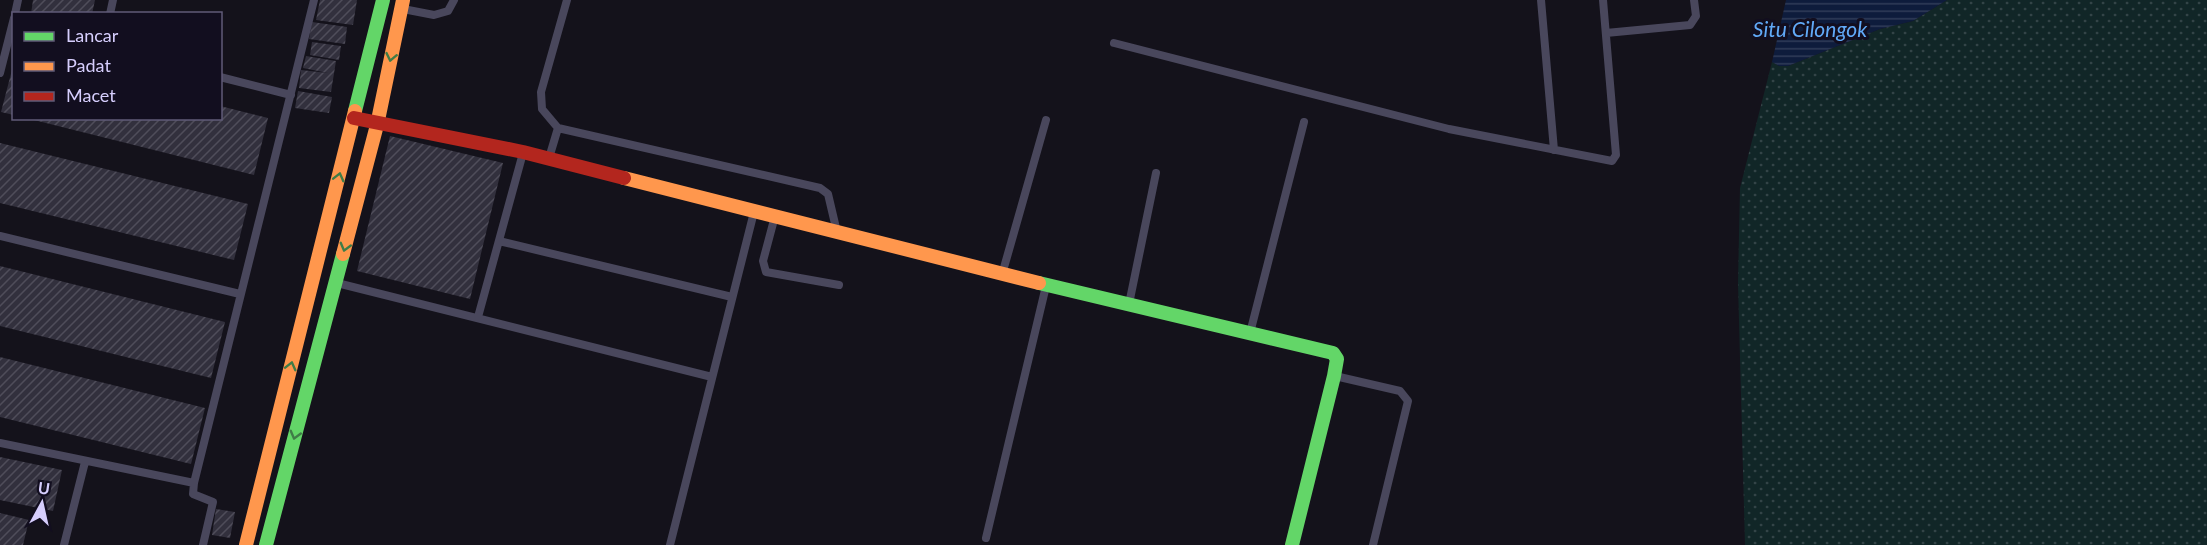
<svg xmlns="http://www.w3.org/2000/svg" width="2207" height="545" font-family="Lato,sans-serif">
<style>
.grass{fill:url(#grass-dots)}
.water{fill:url(#water-rules)}
.building{fill:url(#building-hatch)}
.lines{fill:none;stroke-linecap:round;stroke-linejoin:round}
.lane{stroke:#49475c;stroke-width:8}
.fast{stroke:#63d668;stroke-width:14}
.slow{stroke:#ff974d;stroke-width:14}
.jam{stroke:#b3261e;stroke-width:14}
.oneway{stroke:#3f7c47}
.labels{text-anchor:middle;dominant-baseline:central;stroke-width:6;stroke-linejoin:round;paint-order:stroke}
.water-label{font-size:21px;font-style:italic;fill:#61aaf8;stroke:#120e1f}
</style>
<defs>
<pattern id="grass-dots" width="8" height="8" patternUnits="userSpaceOnUse" patternTransform="scale(1.5)"><rect width="8" height="8" fill="#112627"/><path d="M2 2h.1M6 6h.1" fill="none" stroke="#334447" stroke-width="1.8" stroke-linecap="round"/></pattern>
<pattern id="water-rules" width="6" height="5" patternUnits="userSpaceOnUse" patternTransform="scale(1.5)"><rect width="6" height="5" fill="#0e1c3c"/><path d="M0 2.5h6" fill="none" stroke="#303c59"/></pattern>
<pattern id="building-hatch" width="6" height="6" patternUnits="userSpaceOnUse" patternTransform="scale(1.5)"><rect width="6" height="6" fill="#32303d"/><path d="M-1 1l2-2M0 6l6-6M5 7l2-2" fill="none" stroke="#4f4d5a"/></pattern>
</defs>
<rect width="100%" height="100%" fill="#14121b"/>
<path class="grass" d="M1947,0H2207V545H1745L1738,283L1740,188L1772,62L1779,66H1788L1880,29L1913,21Z"/>
<path class="water" d="M1786,0H1947L1913,21L1880,29L1788,66H1779L1772,62Z"/>
<path class="building" d="M33,0H95L92,14H31Z
M320,0H357L353,25L316,20Z
M312,22L347,27L345,44L309,39Z
M312,42L341,46L339,60L310,55Z
M306,56L336,61L331,92L299,88L301,70L328,73L303,68Z
M13,66H14V115L1,112Z
M298,91L332,97L329,113L295,108Z
M220,106L268,118L254,175L30,119L220,118Z
M390,136L503,163L470,299L357,271Z
M0,143L248,204L234,260L0,203Z
M0,266L225,322L211,378L0,326Z
M0,357L205,408L191,464L0,417Z
M0,457L62,470L53,511L0,500Z
M216,509L235,512L230,538L212,535Z
M0,513L29,520L23,545H0Z"/>
<g class="lines">
<path class="lane" d="M567,0L541,92L542,109L558,128L820,188L828,194L836,228
M1541,0L1554,150
M403,9L434,15L448,11L454,0
M15,14L18,0
M110,14L113,0
M1606,33L1690,25L1696,16L1694,0
M1114,43L1449,129L1612,161L1616,155L1603,0
M0,73L14,18
M220,77L291,95
M549,158L558,128
M775,216L763,261L766,272L839,285
M0,236L240,294
M499,241L732,297
M1003,271L1046,120
M337,283L712,377
M1129,304L1156,173
M478,317L523,153
M1250,333L1304,122
M1335,376L1400,391L1408,401L1373,545
M0,443L194,483L314,0
M194,483L193,494L213,502L203,545
M986,538L1046,286
M64,545L85,462
M670,545L754,212"/>
<path class="fast" d="M355,111L383,0
M1039,283L1333,353L1337,359L1334,376L1292,545
M266,545L343,254"/>
<path class="slow" d="M624,178L1039,283
M343,254L377,125L403,0
M246,545L355,111"/>
<path class="jam" d="M354,118L523,152L624,178"/>
</g>
<defs><path id="oneway-chevron" d="M-2-3.5L2.5 0L-2 3.5" fill="none" stroke-width="1.6" stroke-linecap="round" stroke-linejoin="round" transform="scale(1.5)"/></defs>
<g class="oneway">
<use href="#oneway-chevron" transform="translate(391 57) rotate(102)"/>
<use href="#oneway-chevron" transform="translate(339 177) rotate(-76)"/>
<use href="#oneway-chevron" transform="translate(345 247) rotate(105)"/>
<use href="#oneway-chevron" transform="translate(291 366) rotate(-76)"/>
<use href="#oneway-chevron" transform="translate(295 435) rotate(105)"/>
</g>
<g class="labels">
<g class="water-label">
<text x="1810" y="28">Situ Cilongok</text>
</g>
</g>
<rect x="12" y="12" width="210" height="108" fill="#120e1f" stroke="#605b78" stroke-width="1.5"/>
<rect x="24" y="32" width="30" height="9" fill="#63d668" stroke="#605b78" stroke-width="1.5"/>
<text x="66" y="42" font-size="18" fill="#d6cefd">Lancar</text>
<rect x="24" y="62" width="30" height="9" fill="#ff974d" stroke="#605b78" stroke-width="1.5"/>
<text x="66" y="72" font-size="18" fill="#d6cefd">Padat</text>
<rect x="24" y="92" width="30" height="9" fill="#b3261e" stroke="#605b78" stroke-width="1.5"/>
<text x="66" y="102" font-size="18" fill="#d6cefd">Macet</text>
<g transform="translate(42 503) rotate(8)" stroke="#120e1f" stroke-width="4.5" paint-order="stroke">
<path d="M0-4.5L10 22L0 15L-10 22Z" fill="#d6cefd"/>
<text y="-9" font-size="16" font-weight="bold" text-anchor="middle" fill="#d6cefd">U</text>
</g>
</svg>
